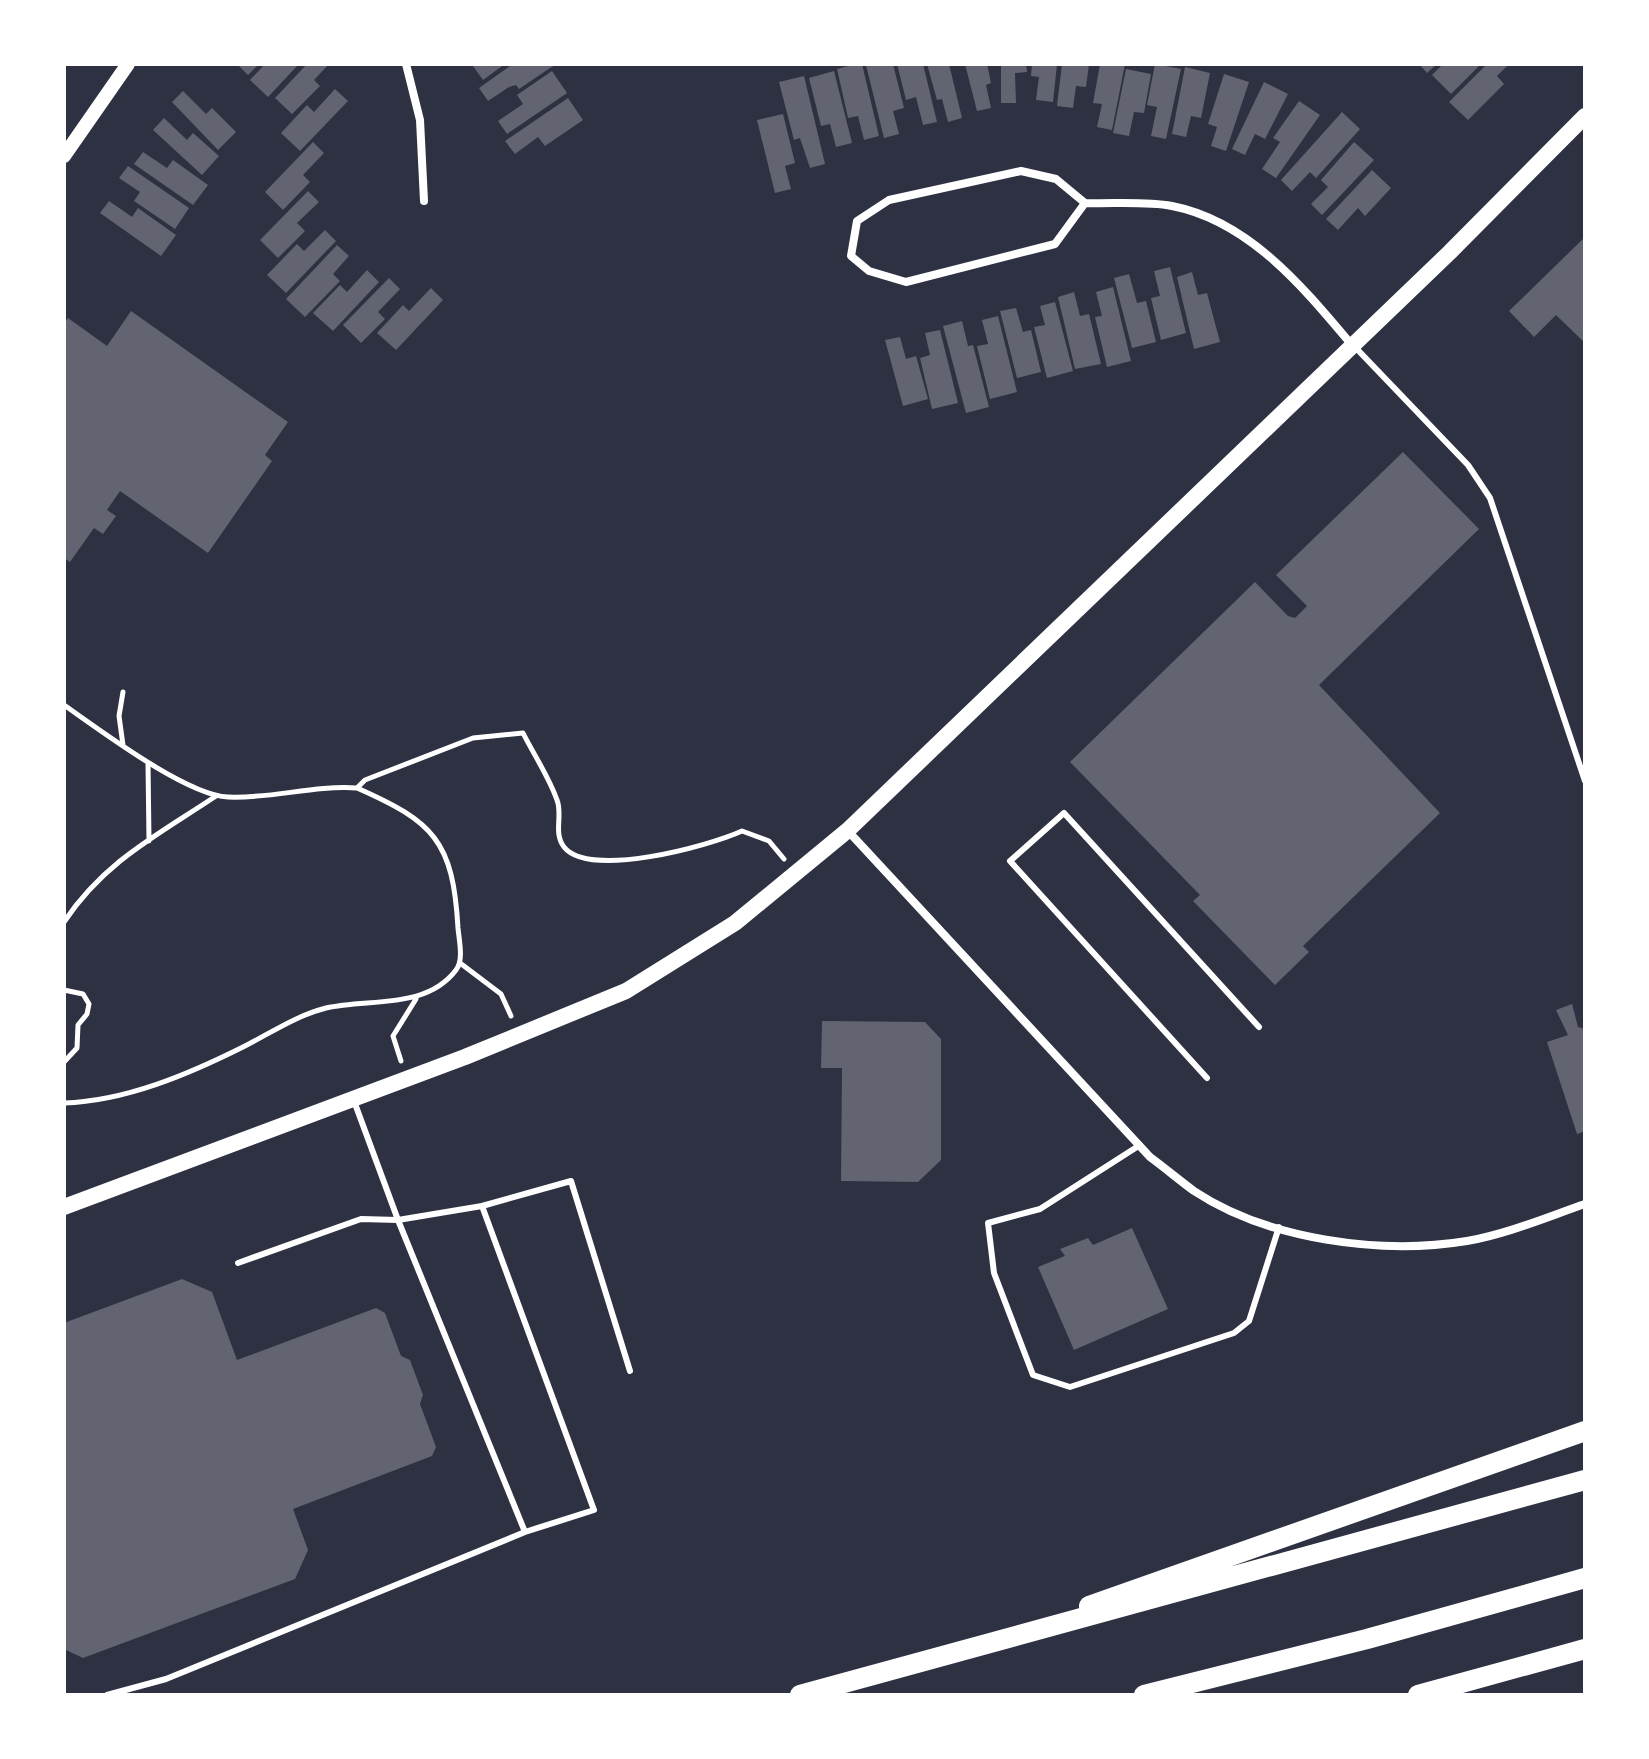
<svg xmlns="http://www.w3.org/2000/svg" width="1649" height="1759" font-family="Overpass,sans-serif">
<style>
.building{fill:#626471}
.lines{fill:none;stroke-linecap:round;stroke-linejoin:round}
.path{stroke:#fff;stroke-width:5}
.service{stroke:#fff;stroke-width:6}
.minor{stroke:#fff;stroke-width:8}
.tertiary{stroke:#fff;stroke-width:14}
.secondary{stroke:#fff;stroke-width:16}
.motorway{stroke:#fff;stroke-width:20}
</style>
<rect width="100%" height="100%" fill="#2d3142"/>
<path class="building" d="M237,64H259L248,75Z
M265,64H299L268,97L250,80Z
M307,64H329L314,80L320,86L292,114L275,98Z
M476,64H505L483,80L473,66Z
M513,64H556L519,89L516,85L509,87L488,101L479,88Z
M856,64H862L879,136L864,140L858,116L848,118L837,69Z
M872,64H893L904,108L893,111L899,134L884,138L866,65Z
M897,64H923L937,122L923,125L916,97L906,100Z
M927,64H949L962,118L948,122L942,99L937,100Z
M965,64H987L991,83L986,85L991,108L977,111Z
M1001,64H1026L1027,72L1015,73L1016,103H1001Z
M1032,64H1057L1053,102L1036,100L1039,77L1031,76Z
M1062,64H1089L1086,87L1076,86L1073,108L1057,106Z
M1100,64H1125L1112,130L1097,127L1102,104L1093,103Z
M1155,64L1181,69L1166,139L1151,136L1157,107L1147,105Z
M1419,64H1437L1427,73Z
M1443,64H1481L1451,94L1432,75Z
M1487,64H1509L1497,76L1504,84L1468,120L1449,102Z
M1185,67L1210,73L1201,118L1191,116L1186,137L1172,134Z
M1126,69L1151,74L1144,113L1134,112L1129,136L1113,133Z
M552,71L567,93L507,134L498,121L523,104L517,95Z
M834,71L852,143L836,147L830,124L821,126L809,78Z
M1224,74L1249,82L1226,151L1211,146L1217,127L1208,124Z
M804,76L825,164L810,168L800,138L794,140L779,82Z
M1264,82L1288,94L1265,139L1255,134L1245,155L1232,149Z
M335,89L348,101L300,151L281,133L307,105L314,112Z
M183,91L206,114L212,108L236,132L218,150L172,102Z
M568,98L583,120L545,146L538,137L515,154L505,141Z
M1299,101L1320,115L1276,178L1262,169L1280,142L1273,138Z
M1342,112L1360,129L1316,178L1310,172L1292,191L1281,180Z
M783,114L795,163L785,166L791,189L775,193L757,120Z
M164,118L187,140L193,133L219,156L202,175L153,130Z
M313,142L324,153L303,175L310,182L283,210L265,192Z
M1354,142L1374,160L1322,215L1311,204L1328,187L1321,180Z
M143,152L167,168L173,160L208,185L193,205L134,164Z
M128,166L189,208L175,229L134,201L140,192L119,178Z
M1372,170L1391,188L1365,216L1358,208L1338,230L1326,219Z
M308,191L319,202L297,223L305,231L278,258L260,240Z
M109,201L132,217L138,208L176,235L161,256L100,213Z
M325,230L336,241L286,293L267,275L297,244L304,251Z
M1585,237V343L1556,315L1534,337L1509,311Z
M337,245L349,256L333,274L340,281L305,317L286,299Z
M1170,267L1186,333L1161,340L1151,298L1160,296L1154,271Z
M367,270L379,282L333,331L313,313L340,285L347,292Z
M1192,272L1198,295L1207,293L1220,342L1194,349L1177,277Z
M1129,274L1137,303L1146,301L1156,342L1132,348L1114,278Z
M389,278L400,289L378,312L385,319L361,343L343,325Z
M1113,287L1131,361L1107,367L1095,317L1102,316L1096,292Z
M431,288L443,300L396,350L377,333L403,305L409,311Z
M1074,292L1080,316L1089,314L1101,364L1075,369L1058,297Z
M1055,302L1073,371L1047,378L1034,327L1045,325L1040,306Z
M1016,308L1023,332L1031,330L1041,372L1017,378L1000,311Z
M131,311L288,422L265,455L272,461L208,553L120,491L107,510L116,516L103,534L94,528L70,562L64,558V323L68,318L107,346Z
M998,316L1017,392L990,399L977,346L988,344L982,320Z
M962,321L968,346L973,345L989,407L966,413L943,326Z
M940,330L958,403L932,409L920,358L930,355L925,333Z
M900,337L906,359L916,356L928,399L903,406L885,340Z
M1403,452L1479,529L1319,685L1440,813L1303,946L1309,952L1275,985L1193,901L1200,895L1070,762L1255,582L1288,616L1295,618L1307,606L1276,575Z
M1572,1004L1578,1027L1585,1029V1131L1577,1134L1547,1042L1568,1035L1556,1010Z
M822,1021L925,1022L941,1039V1160L918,1182L841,1181L842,1068H821Z
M1132,1228L1168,1309L1074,1350L1038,1267L1065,1256L1060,1249L1088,1238L1093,1245Z
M182,1279L212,1292L237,1360L376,1308L385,1313L401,1356L410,1360L423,1395L420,1404L436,1447L432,1456L293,1509L308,1550L295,1579L83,1658L64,1649V1323Z"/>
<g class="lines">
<path class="path" d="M123,692L119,716L123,745
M64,705C100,730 186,795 228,797C272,799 313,785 357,788L365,780L473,738L523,733C534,755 549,777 557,800C563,815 553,833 564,847C589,879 709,846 742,831L769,841L784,859
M148,763L149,841
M64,922C105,861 156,836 216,796
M460,963L501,994L511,1016
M64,990L83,994L89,1004L87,1014L78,1025L77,1048L64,1062
M401,1061L393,1036L416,999
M64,1103C126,1101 189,1074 243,1047C271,1033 295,1016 326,1008C369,998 426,1010 456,970C464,960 459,940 458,928C453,841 434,822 357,788"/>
<path class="service" d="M1354,346L1468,465L1490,498L1585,781
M1207,1078L1010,861L1064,813L1259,1027
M1140,1145L1040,1209L988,1223L994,1273L1033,1375L1070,1387L1234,1333L1249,1321L1279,1227
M482,1206L594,1510L525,1532
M238,1263L361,1219L398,1220L482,1206L571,1181L630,1371
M107,1695L166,1679L525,1532L398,1220L354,1101"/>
<path class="minor" d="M406,64L420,120L424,201
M1085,203L1056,179L1021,171L889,200L857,221L851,256L869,271L906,282L1055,244L1085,203C1113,204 1145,201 1172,206C1249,221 1303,287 1351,344
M848,831L1150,1157C1165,1168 1179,1180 1194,1191C1268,1240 1381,1255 1467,1241C1507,1234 1547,1217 1585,1204"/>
<path class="tertiary" d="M64,156L128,64"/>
<path class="secondary" d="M64,1207L465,1057L626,991L735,923L848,830L1450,252L1585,116"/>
<path class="motorway" d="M1089,1606L1585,1431
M800,1695L1585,1480
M1144,1695L1367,1639L1585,1578
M1418,1695L1585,1649"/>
</g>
<rect width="1649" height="1759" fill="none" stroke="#ffffff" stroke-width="132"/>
</svg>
